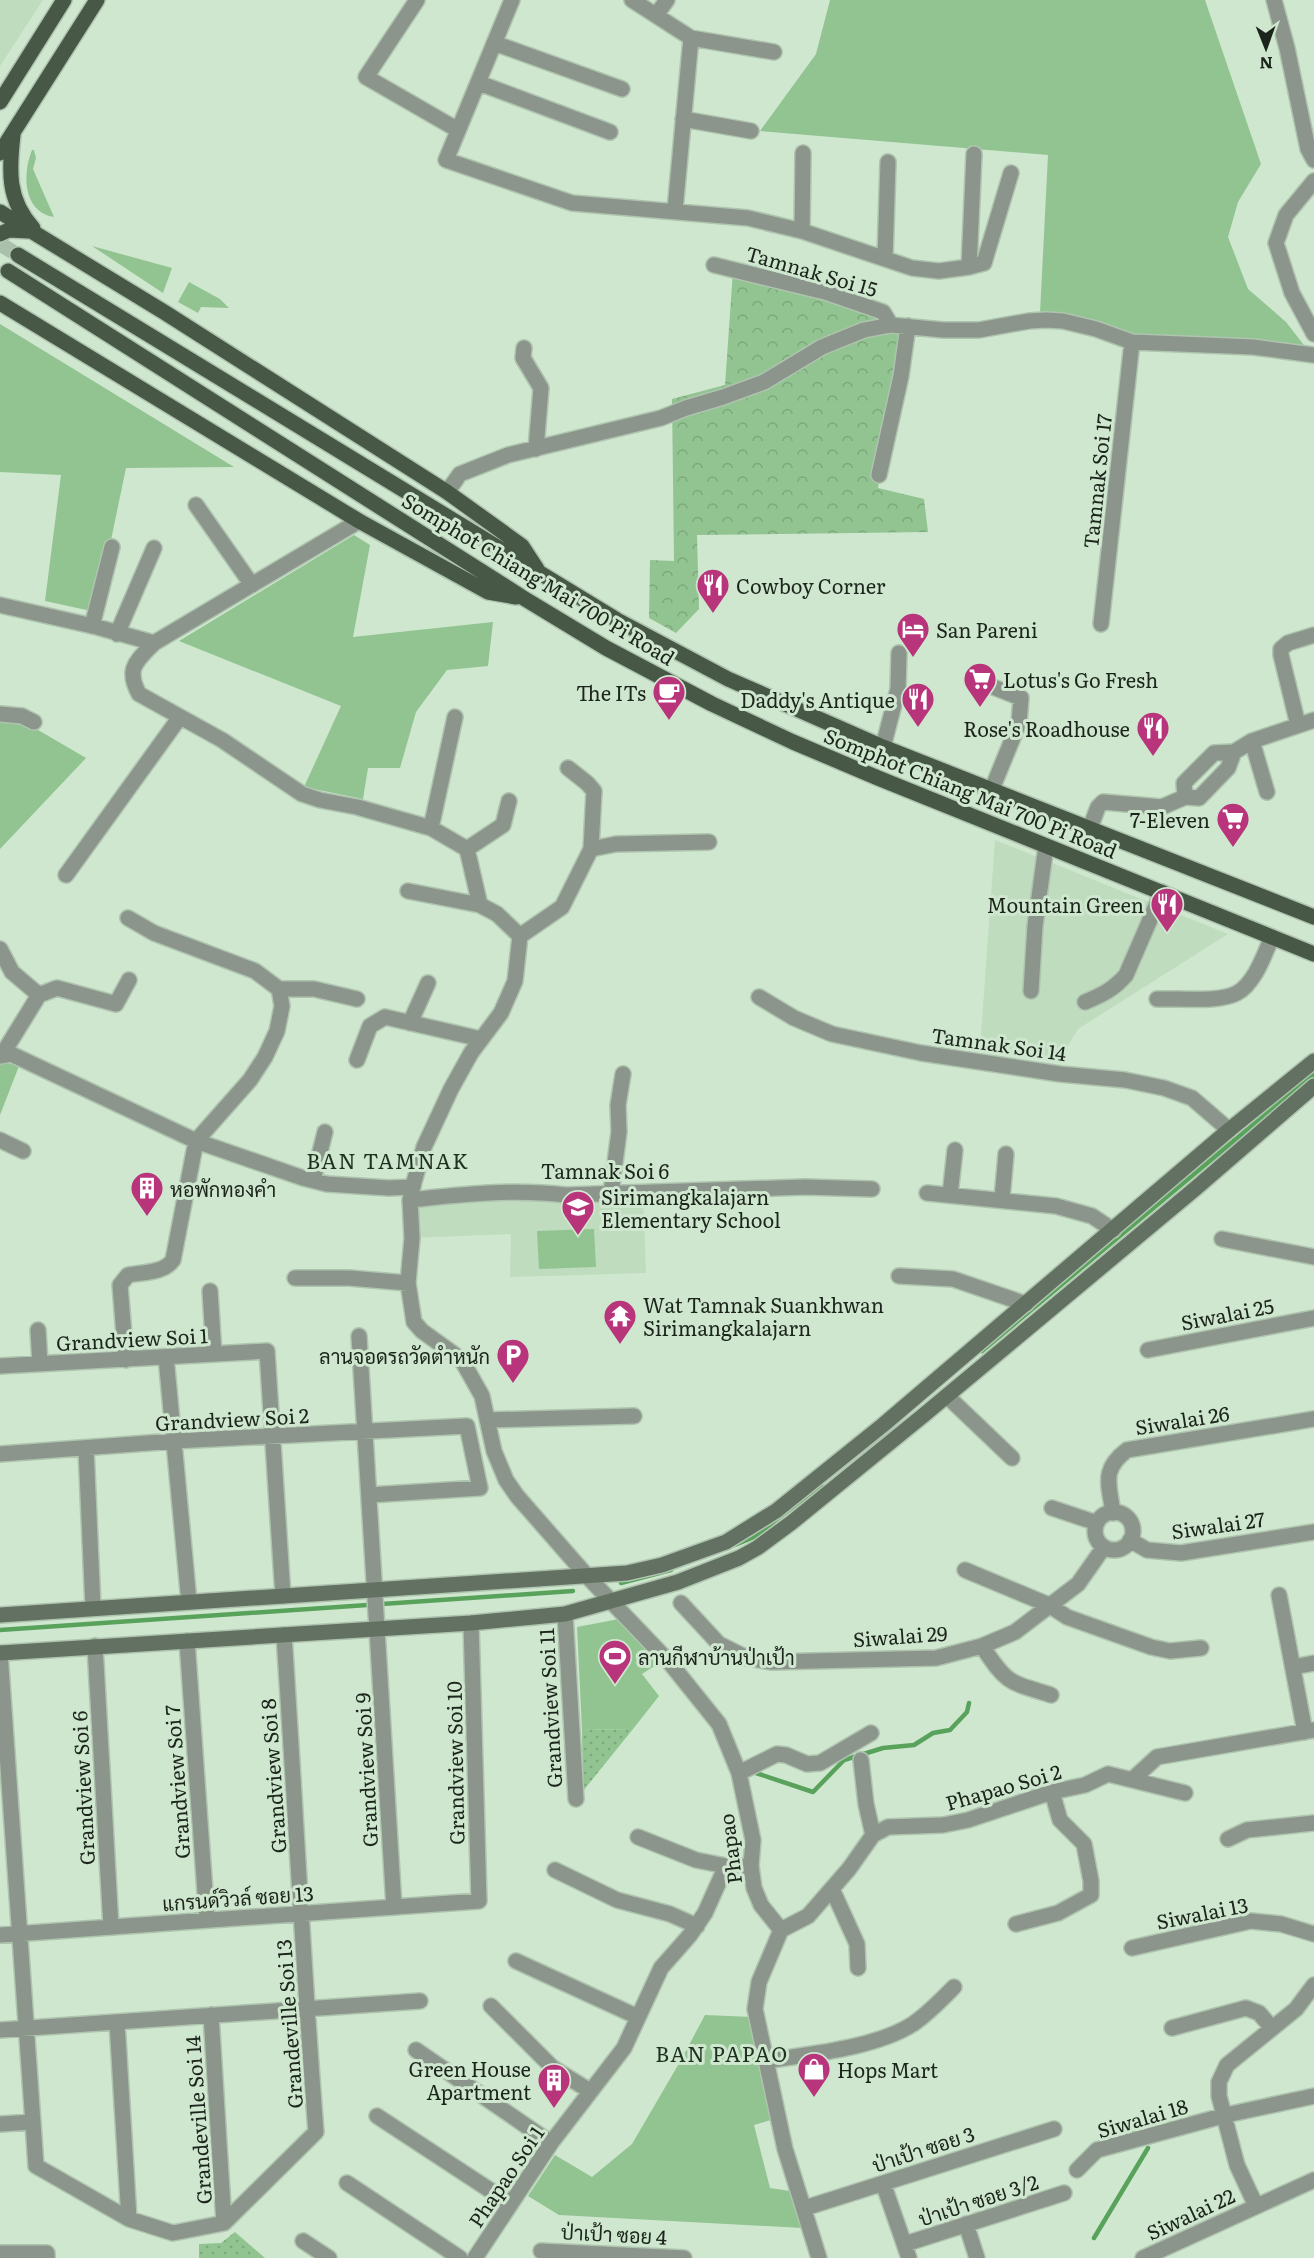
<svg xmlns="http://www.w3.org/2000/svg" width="1314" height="2258" font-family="Literata,Sarabun,serif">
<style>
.built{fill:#bfdcbf}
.grass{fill:#91c491}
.forest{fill:url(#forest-crowns)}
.park{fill:url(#park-dots)}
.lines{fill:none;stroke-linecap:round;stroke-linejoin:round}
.stream{stroke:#59a25b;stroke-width:4.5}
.primary-tunnel{stroke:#abc0ab;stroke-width:15;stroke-dasharray:15 8;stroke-linecap:butt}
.street-casing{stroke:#afc4af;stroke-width:18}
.secondary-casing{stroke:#afc4af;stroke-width:18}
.primary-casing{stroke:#afc4af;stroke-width:18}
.street{stroke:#8b958b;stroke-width:15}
.secondary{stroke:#637162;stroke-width:15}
.primary{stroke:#475846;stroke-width:15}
.labels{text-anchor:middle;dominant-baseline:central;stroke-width:6;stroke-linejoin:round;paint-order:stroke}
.street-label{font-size:20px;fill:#1c251c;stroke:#cfe7cf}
.poi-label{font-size:20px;fill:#1c251c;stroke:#cfe7cf;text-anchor:start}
.neighbourhood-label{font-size:21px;letter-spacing:1.5px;fill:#1f311f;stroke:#cfe7cf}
</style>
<defs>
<pattern id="forest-crowns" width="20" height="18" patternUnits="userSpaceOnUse" patternTransform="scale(1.5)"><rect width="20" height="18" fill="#91c491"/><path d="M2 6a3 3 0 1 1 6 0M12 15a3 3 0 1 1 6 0" fill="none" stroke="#7ca87c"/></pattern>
<pattern id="park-dots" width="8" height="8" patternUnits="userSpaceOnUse" patternTransform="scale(1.5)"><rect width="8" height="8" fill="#91c491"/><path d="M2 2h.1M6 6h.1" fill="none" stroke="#7ca87c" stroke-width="1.8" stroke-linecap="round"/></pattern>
</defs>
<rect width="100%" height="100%" fill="#cfe7cf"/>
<path class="built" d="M0,0H43L0,66Z
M995,840L1228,934L1078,1029L1058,1062L980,1049Z
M643,1192L646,1273L510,1277L511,1234L412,1238L415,1197Z"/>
<path class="grass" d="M830,0H1205L1261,164L1238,202L1228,237L1248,289L1286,322L1307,349L1139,336L1040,313L1048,155L760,131L816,54Z
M32,150H34L36,158L33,169L54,217C23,212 22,174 32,150Z
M92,246L172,268L163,293Z
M189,282L220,299L229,308L201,307L198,313L178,302Z
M0,324L234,467L126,468L96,612L45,601L61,475L0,472Z
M354,535L370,545L353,637L493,622L488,666L447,670L416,712L400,768H368L363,799L304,787L341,706L179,641Z
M0,718L21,720L86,758L0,849Z
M1,1061L19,1066L0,1115V1062Z
M594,1229L596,1267L539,1269L537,1231Z
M619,1619L659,1663L642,1674L659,1696L633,1729L582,1730L577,1627Z
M705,2015L752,2017L754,2046L771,2120L754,2125L770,2188L790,2191L802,2228L559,2215L528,2196L555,2155L592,2177L632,2144L681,2060Z"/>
<path class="forest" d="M733,271L883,311L882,334L901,333L878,488L924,499L928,532L697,535L699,609L676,633L649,618L650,560L674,561L672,399L725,385Z"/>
<path class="park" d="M633,1729L583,1791L582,1730Z
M235,2232L265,2258H199V2244L221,2243Z"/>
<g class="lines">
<path class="stream" d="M982,1351L1314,1074
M735,1545L754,1537L821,1485
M621,1583L671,1570
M0,1630L573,1591
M756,1773L813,1792L844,1760L883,1748L914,1745L933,1733L950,1730L967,1712L969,1703
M1094,2238L1148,2148"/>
<path class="primary-tunnel" d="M0,244L18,255"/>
<defs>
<path id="street" d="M417,0L366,77L458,130
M512,0L446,160L572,203L748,218L802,231L912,268L939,271L969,267
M632,0L691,38L774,52
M1274,0L1287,48L1308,149L1314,160
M657,14L667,0
M494,43L622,89
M479,83L610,132
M683,119L751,131
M974,154L969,267L984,263L1011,173
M1314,181L1286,215L1276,243L1292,293L1314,334
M675,210L691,38
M802,231L803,153
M885,259L888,162
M714,265L825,292L883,312L891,325
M524,348L523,358L541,388L536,449
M879,475L901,376L908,326
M447,492L460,474L508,455L661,418L686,408L723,397L764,382L822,347L864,330L891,325L943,330H979L1029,321L1046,320L1063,321L1096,329L1132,342L1253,347L1314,355
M196,505L252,585
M359,521L154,643C137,661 125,668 139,694L222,740L302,794L320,800L357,807L431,828L467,849L480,905L497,914L520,936L515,981L501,1013L471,1053L451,1089L424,1147L414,1182L410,1200L412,1238L408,1283L414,1322L422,1331L458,1357L464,1364L482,1396L494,1451L506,1480L517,1496L587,1576L670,1663L719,1724L739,1773L753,1840L751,1866L754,1888L761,1905L781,1930
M0,605L97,627L154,643
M1101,624L1132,342
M92,626L112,547
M117,634L154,548
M978,681L1021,698L1019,723L992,789
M0,714L22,716L34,722
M1298,725L1281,655V649L1288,643L1314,635
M1252,741L1267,792
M883,747L898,689L899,653
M568,768L587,783L594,791L591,849
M1185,797L1184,783L1214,753L1234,752L1252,741L1314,720
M1185,797L1199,798L1228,768L1234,752
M431,828L455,717
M1090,828L1098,807L1103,802L1162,807L1185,797
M467,849L503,825L509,801
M66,875L180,717
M408,891L480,905
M520,936L562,907L591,849L616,844L709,842
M0,949L12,972L39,995
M279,989H314L357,999
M1031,991L1035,926L1046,846
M759,997L794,1018L832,1034L921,1053L1060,1074L1125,1080L1164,1088L1192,1098L1229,1130
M1157,999C1178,998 1219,1003 1237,993C1255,983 1264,955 1272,937
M1085,1002C1102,995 1114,989 1126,975L1162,892
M410,1023L428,983
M2,1055L39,995L57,988L116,1004L129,980
M0,1056L11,1054L196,1141L303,1178L327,1184L389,1188L413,1187
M357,1060L370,1026L385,1017L481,1039
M0,1140L23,1151
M313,1180L325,1132
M611,1193L619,1132L618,1105L623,1074
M927,1193L1056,1206L1092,1216L1113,1230
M950,1195L955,1150
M1002,1199L1006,1154
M410,1200C463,1194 514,1189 566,1195L805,1187L872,1189
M1222,1239L1314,1257
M899,1276L953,1279L1026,1304
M295,1278H349L408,1283
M210,1291L214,1354
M38,1330L40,1364
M359,1336L394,1907
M1148,1350L1314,1318
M166,1357L189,1602
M126,1360L120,1285L128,1275C144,1272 164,1273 173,1260L196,1141L250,1080L265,1057L277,1031L282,1006L279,989L255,971L154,933L128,918
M0,1366L267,1351L283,1596
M947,1396L1012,1458
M487,1420L634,1416
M86,1448L93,1608
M0,1454L175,1441L467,1426L480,1488L369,1495
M1052,1508L1097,1523
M1095 1531a19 19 0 1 1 38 0a19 19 0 1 1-38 0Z
M1113,1513C1109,1483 1101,1470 1127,1450L1314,1419
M1130,1540L1147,1550L1181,1553L1314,1532
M965,1570L1049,1605L1067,1617L1151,1647L1170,1651L1201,1648
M1279,1595L1305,1732
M681,1603L719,1644L747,1658L772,1662L936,1658L982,1646L1015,1632L1078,1584L1104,1547
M565,1614L576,1799
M187,1641L207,1920
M95,1646L111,1927
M982,1646C1007,1684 1009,1682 1051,1695
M0,1653L36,2166L129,2219L173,2233L224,2223L316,2132C303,1966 295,1800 284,1635
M1293,1667L1314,1663
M861,1760L866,1804L873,1835
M739,1773L777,1754L786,1755L807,1764L820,1763L871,1733
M1133,1779L1157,1757L1314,1730
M638,1837L696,1860L726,1866
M1228,1839L1247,1830L1314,1823
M555,1870L617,1900L670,1914L697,1926
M832,1889L857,1944L858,1968
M1016,1924L1058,1913L1091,1895V1881L1084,1844L1060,1820L1052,1792
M781,1930L808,1916L849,1869L873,1835L888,1827L943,1825L968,1820L1052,1792L1085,1785L1108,1774L1185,1793
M781,1930L759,1982L755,2009L785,2149L819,2258
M0,1935L479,1901L471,1623
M1132,1948L1251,1921L1281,1924L1314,1934
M516,1961L638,2017
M491,2006L553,2068L590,2091
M211,2015L224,2223
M117,2022L129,2219
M1172,2028L1246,2008L1259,2013L1272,2028
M0,2030L420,2001
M416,2050L551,2143
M766,2061C811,2054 875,2048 913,2024C929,2013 941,2000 954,1987
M377,2116L511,2204
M0,2124L33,2122
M1077,2170L1097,2150L1226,2115L1314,2096
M347,2183L460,2258
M883,2183L909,2258
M1256,2206L1237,2165L1219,2096V2082L1227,2065L1296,2009L1314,1985
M805,2208L1054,2129
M966,2224L977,2258
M303,2241L329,2258
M905,2244L1064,2193
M541,2251L684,2258
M0,2253H47V2258
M475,2258L551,2143L624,2048L661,1968L690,1935L705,1913L726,1866H751
M1143,2258L1314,2180"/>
<path id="secondary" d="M0,1615L627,1573L662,1565L726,1542L776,1511L883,1425L1229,1130L1314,1061
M0,1653L471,1623L565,1614L678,1582L739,1558L757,1548L791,1523L925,1414L1196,1188L1314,1086"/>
<path id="primary" d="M0,102L64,0
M13,135C9,170 7,200 33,228
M0,153L97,0
M0,212L164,312L447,492L522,546L537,569
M0,234L9,230L29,231
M18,255L617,620L728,679L883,747L1314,917
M8,271L525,599L606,648L712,704L793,742L878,778L1314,954
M0,303L359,521L488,592L516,597"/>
</defs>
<use href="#street" class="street-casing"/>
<use href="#secondary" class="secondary-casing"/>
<use href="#primary" class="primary-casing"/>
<use href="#street" class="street"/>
<use href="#secondary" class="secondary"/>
<use href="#primary" class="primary"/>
</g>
<defs>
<symbol id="restaurant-pin" viewBox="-11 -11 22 30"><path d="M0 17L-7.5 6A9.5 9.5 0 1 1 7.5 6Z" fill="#b8347b" stroke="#cfe7cf"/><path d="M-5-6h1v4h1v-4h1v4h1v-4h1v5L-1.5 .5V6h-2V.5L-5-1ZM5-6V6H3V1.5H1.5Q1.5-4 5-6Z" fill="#fff"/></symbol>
<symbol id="hotel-pin" viewBox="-11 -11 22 30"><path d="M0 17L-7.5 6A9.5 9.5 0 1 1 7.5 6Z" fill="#b8347b" stroke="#cfe7cf"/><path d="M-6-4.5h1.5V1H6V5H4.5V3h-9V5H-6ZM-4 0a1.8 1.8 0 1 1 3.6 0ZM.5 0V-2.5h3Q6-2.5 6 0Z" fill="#fff"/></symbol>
<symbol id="supermarket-pin" viewBox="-11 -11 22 30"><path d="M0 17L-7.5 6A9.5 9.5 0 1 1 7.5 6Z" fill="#b8347b" stroke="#cfe7cf"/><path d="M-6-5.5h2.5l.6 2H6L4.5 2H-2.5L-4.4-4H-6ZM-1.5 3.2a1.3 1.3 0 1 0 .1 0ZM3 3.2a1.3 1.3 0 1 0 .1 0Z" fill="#fff"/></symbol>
<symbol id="cafe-pin" viewBox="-11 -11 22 30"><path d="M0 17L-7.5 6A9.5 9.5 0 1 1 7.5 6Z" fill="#b8347b" stroke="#cfe7cf"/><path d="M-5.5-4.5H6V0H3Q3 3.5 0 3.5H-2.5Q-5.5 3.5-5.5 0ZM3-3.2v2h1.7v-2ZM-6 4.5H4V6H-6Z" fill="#fff"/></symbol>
<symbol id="building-pin" viewBox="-11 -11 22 30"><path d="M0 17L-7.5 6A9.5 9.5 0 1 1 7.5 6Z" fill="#b8347b" stroke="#cfe7cf"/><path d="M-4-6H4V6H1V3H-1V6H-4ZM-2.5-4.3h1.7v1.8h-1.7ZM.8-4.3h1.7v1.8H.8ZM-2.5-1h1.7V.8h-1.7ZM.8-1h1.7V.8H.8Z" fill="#fff"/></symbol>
<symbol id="school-pin" viewBox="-11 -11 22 30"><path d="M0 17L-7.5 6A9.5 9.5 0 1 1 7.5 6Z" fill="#b8347b" stroke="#cfe7cf"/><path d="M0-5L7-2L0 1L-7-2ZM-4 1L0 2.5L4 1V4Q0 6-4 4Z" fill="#fff"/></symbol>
<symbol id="temple-pin" viewBox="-11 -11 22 30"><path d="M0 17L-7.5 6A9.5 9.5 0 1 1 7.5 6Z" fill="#b8347b" stroke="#cfe7cf"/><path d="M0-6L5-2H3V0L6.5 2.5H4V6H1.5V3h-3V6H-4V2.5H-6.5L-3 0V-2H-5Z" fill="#fff"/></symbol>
<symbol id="parking-pin" viewBox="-11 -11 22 30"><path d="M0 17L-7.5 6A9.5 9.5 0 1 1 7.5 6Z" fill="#b8347b" stroke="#cfe7cf"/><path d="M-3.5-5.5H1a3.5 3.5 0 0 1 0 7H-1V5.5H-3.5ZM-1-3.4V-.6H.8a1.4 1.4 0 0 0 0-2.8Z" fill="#fff"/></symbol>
<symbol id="stadium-pin" viewBox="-11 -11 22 30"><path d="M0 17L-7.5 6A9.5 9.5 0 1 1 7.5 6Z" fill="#b8347b" stroke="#cfe7cf"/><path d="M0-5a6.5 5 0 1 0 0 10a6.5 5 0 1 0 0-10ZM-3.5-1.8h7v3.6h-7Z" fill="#fff"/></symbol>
<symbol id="shop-pin" viewBox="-11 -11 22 30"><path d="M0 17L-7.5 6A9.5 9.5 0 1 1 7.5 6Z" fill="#b8347b" stroke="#cfe7cf"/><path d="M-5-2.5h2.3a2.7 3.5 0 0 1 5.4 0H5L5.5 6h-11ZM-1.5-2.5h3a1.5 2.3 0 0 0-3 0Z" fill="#fff"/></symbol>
</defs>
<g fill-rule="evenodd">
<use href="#restaurant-pin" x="694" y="566" width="38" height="52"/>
<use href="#hotel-pin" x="894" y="610" width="38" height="52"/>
<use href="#supermarket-pin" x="961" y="660" width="38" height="52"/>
<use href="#cafe-pin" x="650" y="673" width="38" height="52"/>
<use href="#restaurant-pin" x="899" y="680" width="38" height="52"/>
<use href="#restaurant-pin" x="1134" y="709" width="38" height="52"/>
<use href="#supermarket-pin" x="1214" y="800" width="38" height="52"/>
<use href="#restaurant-pin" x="1148" y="885" width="38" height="52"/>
<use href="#building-pin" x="128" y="1169" width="38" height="52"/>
<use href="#school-pin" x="559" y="1188" width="38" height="52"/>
<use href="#temple-pin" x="601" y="1297" width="38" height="52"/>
<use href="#parking-pin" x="494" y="1336" width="38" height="52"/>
<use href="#stadium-pin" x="596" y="1637" width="38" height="52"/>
<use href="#shop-pin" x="795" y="2050" width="38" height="52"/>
<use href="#building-pin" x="535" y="2061" width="38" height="52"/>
</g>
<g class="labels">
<g class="street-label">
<text transform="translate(812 270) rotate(16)">Tamnak Soi 15</text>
<text transform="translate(1096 481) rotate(-84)">Tamnak Soi 17</text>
<text transform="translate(539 578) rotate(31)">Somphot Chiang Mai 700 Pi Road</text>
<text transform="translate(971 792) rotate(22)">Somphot Chiang Mai 700 Pi Road</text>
<text transform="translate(999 1043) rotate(8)">Tamnak Soi 14</text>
<text x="605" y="1170">Tamnak Soi 6</text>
<text transform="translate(1227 1313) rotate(-11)">Siwalai 25</text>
<text transform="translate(132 1338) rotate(-3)">Grandview Soi 1</text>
<text transform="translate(232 1418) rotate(-3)">Grandview Soi 2</text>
<text transform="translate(1182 1419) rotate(-9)">Siwalai 26</text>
<text transform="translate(1218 1524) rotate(-8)">Siwalai 27</text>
<text transform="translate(900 1635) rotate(-4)">Siwalai 29</text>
<text transform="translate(549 1708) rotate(-93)">Grandview Soi 11</text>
<text transform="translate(454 1763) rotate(-91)">Grandview Soi 10</text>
<text transform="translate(365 1770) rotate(-93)">Grandview Soi 9</text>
<text transform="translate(272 1776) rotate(-94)">Grandview Soi 8</text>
<text transform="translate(176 1782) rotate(-94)">Grandview Soi 7</text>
<text transform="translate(1003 1786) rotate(-16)">Phapao Soi 2</text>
<text transform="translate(82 1788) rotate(-93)">Grandview Soi 6</text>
<text transform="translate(729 1849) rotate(-97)">Phapao</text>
<text transform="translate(238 1897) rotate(-4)">แกรนด์วิวล์ ซอย 13</text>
<text transform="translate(1202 1912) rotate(-11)">Siwalai 13</text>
<text transform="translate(288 2024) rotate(-94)">Grandeville Soi 13</text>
<text transform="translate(1142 2117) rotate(-16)">Siwalai 18</text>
<text transform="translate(197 2120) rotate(-94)">Grandeville Soi 14</text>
<text transform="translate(923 2148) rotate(-18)">ป่าเป้า ซอย 3</text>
<text transform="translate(505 2176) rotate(-56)">Phapao Soi 1</text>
<text transform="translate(978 2199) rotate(-18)">ป่าเป้า ซอย 3/2</text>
<text transform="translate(1190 2213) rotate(-25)">Siwalai 22</text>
<text transform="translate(614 2233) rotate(3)">ป่าเป้า ซอย 4</text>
</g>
<g class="poi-label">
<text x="736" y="585">Cowboy Corner</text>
<text x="936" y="629">San Pareni</text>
<text x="1003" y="679">Lotus's Go Fresh</text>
<text x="646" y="692" text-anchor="end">The ITs</text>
<text x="895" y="699" text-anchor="end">Daddy's Antique</text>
<text x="1130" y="728" text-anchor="end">Rose's Roadhouse</text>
<text x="1210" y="819" text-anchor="end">7-Eleven</text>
<text x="1144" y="904" text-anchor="end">Mountain Green</text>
<text x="170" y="1188">หอพักทองคำ</text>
<text x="601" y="1196">Sirimangkalajarn<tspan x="601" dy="23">Elementary School</tspan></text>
<text x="643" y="1304">Wat Tamnak Suankhwan<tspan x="643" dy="23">Sirimangkalajarn</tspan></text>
<text x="490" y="1355" text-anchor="end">ลานจอดรถวัดตำหนัก</text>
<text x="638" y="1656">ลานกีฬาบ้านป่าเป้า</text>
<text x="531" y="2068" text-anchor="end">Green House<tspan x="531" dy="23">Apartment</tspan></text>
<text x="837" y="2069">Hops Mart</text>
</g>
<g class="neighbourhood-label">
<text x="388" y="1159">BAN TAMNAK</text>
<text x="722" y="2052">BAN PAPAO</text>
</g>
</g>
<g transform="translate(1266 48) rotate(179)" stroke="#cfe7cf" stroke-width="4.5" paint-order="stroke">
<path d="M0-4.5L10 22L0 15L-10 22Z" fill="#1c251c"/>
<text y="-9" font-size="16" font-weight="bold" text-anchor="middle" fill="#1c251c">N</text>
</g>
</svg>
